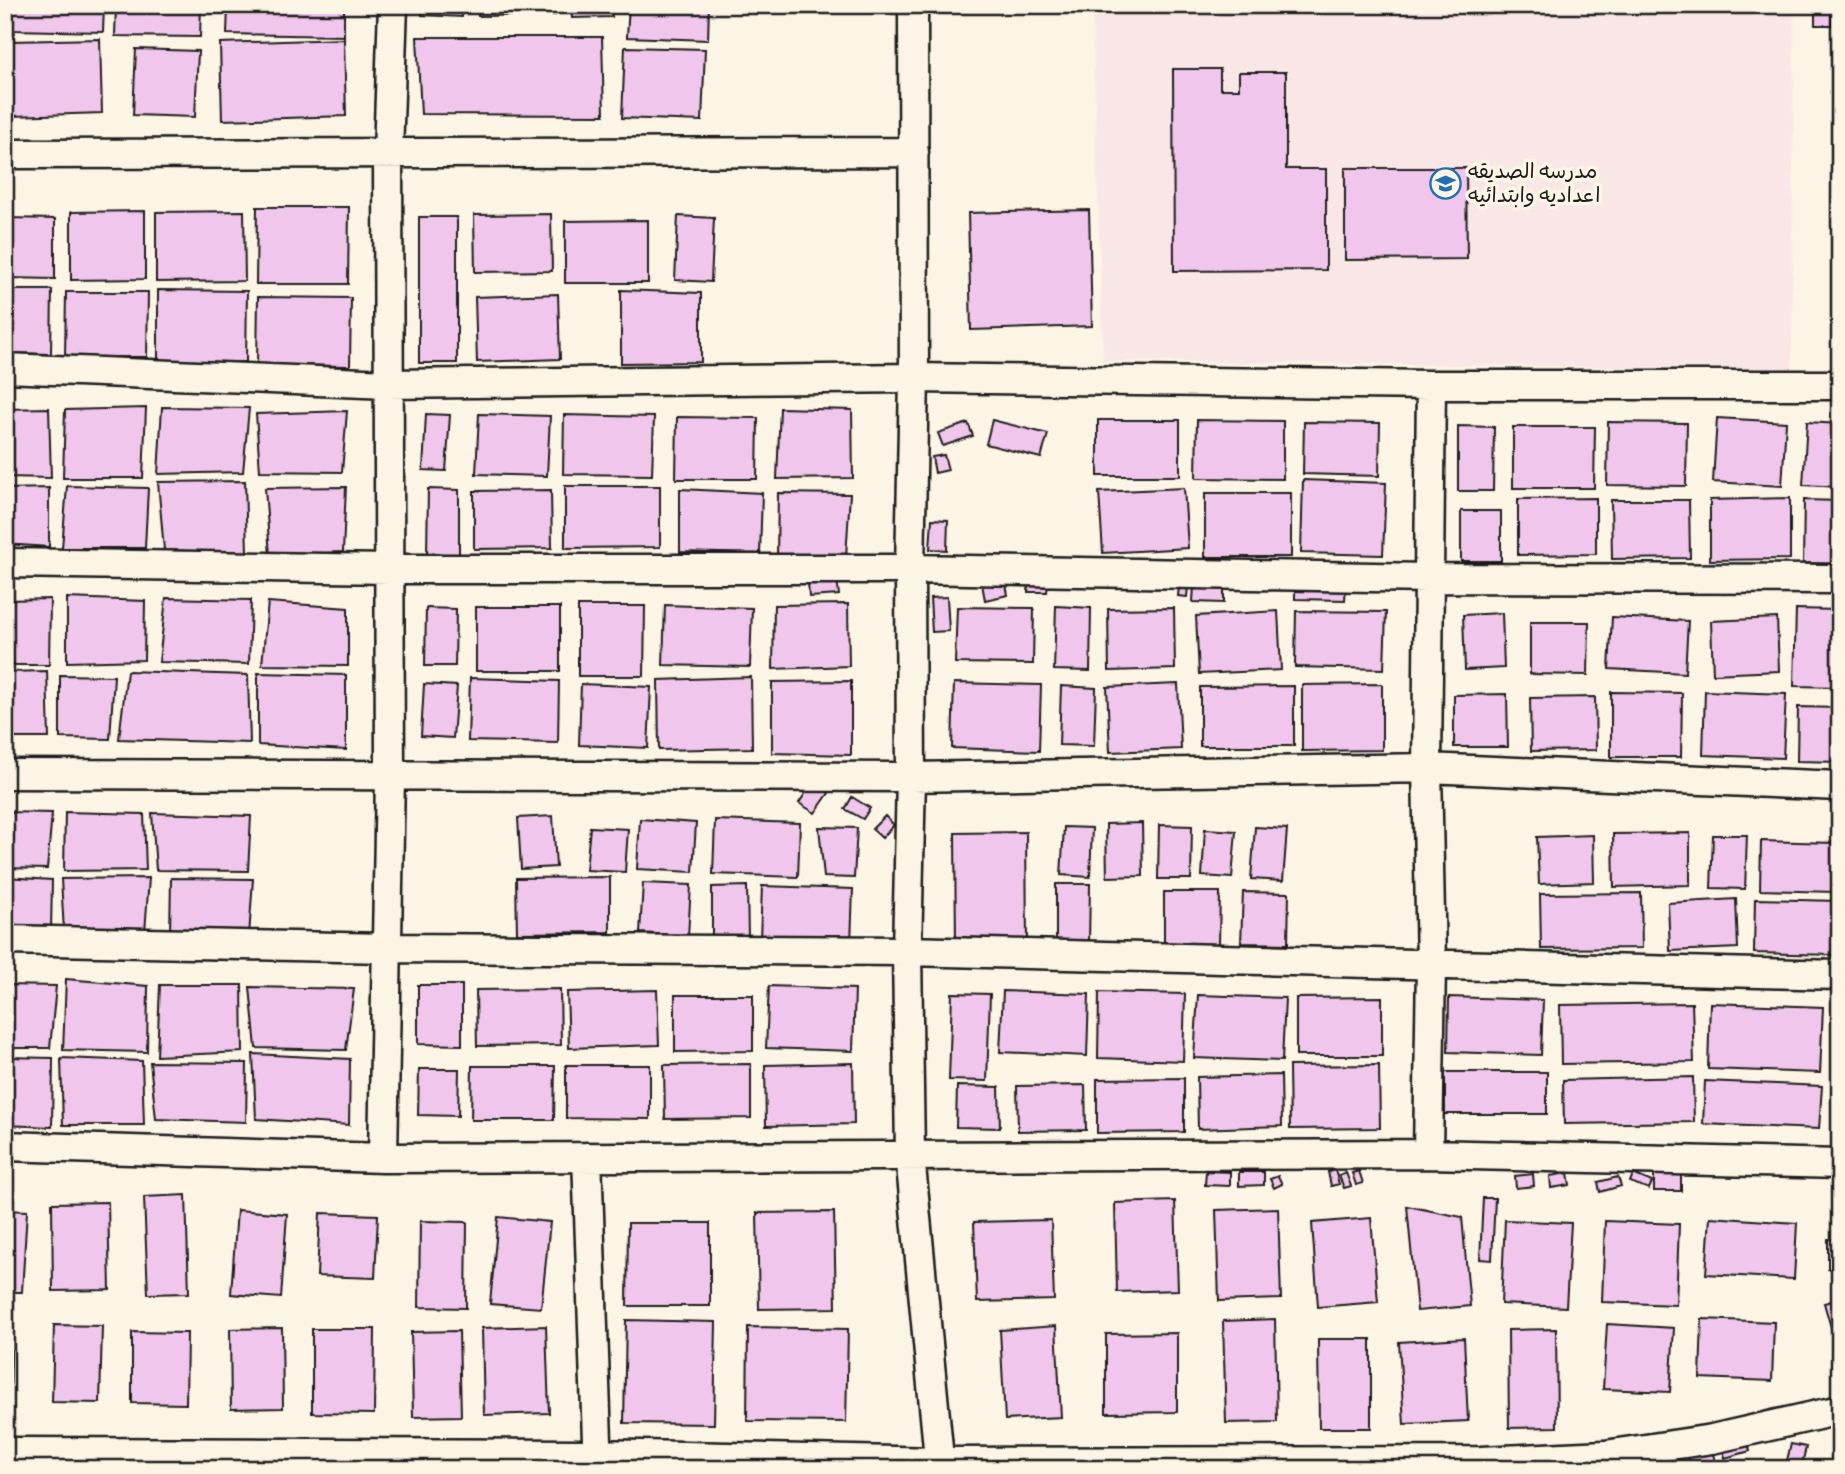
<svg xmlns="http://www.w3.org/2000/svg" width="1845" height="1474" font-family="Pangolin,'Playpen Sans Arabic',sans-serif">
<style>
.built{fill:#f9e7e7}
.building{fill:#f1c6ec;stroke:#1c1c1c;stroke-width:2}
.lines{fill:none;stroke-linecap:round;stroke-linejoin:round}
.minor-casing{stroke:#1c1c1c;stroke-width:33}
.minor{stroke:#fcf5e5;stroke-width:28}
.labels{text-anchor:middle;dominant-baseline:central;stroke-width:7;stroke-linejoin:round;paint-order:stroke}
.poi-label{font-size:21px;fill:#1c1c1c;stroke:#fcf5e5;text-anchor:start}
</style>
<rect width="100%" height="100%" fill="#fcf5e5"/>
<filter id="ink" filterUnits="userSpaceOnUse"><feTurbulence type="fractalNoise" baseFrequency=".0143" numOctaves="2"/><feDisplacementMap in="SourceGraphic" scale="14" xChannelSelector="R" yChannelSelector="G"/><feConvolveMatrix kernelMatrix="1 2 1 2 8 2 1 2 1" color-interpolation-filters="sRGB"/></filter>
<g filter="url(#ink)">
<path class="built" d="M1092,5H1794L1792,369L1103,361Z"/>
<path class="building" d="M13,5H104L103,32L13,30Z
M116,5H201L200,37L115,36Z
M228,5H344V36L227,34Z
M422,5H462V17L422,15Z
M478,5H555V15L478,16Z
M571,5H611L612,17L572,18Z
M629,5H709L708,40L627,37Z
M1815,5H1832V25H1815Z
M417,37H602L604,115L421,114Z
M100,39L102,113L13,116L12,41Z
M344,39L346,116L222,120L220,43Z
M625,47L705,49L702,121L622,118Z
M136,49L198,51L195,117L133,115Z
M1173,69H1220V89H1239V72H1286V169H1326V270L1174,271Z
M1345,168H1466L1467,259L1345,260Z
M257,207H349L348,284H256Z
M1089,210L1092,326L971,330L968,213Z
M145,211V279L71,280V212Z
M244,211L245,281L156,282V212Z
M551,214L552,271L475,272L474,215Z
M678,216L714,218L711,282L675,280Z
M419,217H457V363H419Z
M7,218L55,219V279L7,278Z
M648,220V283H565V221Z
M5,290H52L51,354L5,353Z
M158,290L247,291L246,362H158Z
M621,290L701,293V362L621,363Z
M66,292H148L147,357H65Z
M558,294L560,359L477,362L475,297Z
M258,297L351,298L350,366L257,365Z
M162,407L249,408L243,472L158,474Z
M49,408L51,478L5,477V409Z
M146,408L143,478H63L65,410Z
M780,408L852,410L853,478L777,479Z
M347,411L342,472L260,471L256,414Z
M426,414L450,415L446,471L423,470Z
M479,414L550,416L547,476L476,474Z
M564,415L654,417L652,475L563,474Z
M677,417L758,418L757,479H676Z
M1717,418L1786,422L1782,486L1713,482Z
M992,420L1048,434L1041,458L986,444Z
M1098,420H1180V476H1098Z
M1197,420L1283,421V479L1196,478Z
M1304,422L1380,423L1379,476L1303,474Z
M1608,422L1687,423L1686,486L1607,485Z
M1807,422L1840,424V487L1803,485Z
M968,423L973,436L943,446L938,433Z
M1458,426L1494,427L1493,491H1458Z
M1513,427H1595L1594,488H1513Z
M944,455L948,470L935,473L932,457Z
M1303,480L1386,483L1383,555L1301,553Z
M245,481L247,553L164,550L158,482Z
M67,486L148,488L145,548H62Z
M565,486H660V547L565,548Z
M346,487L343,552L270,556L265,488Z
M49,488V547L5,544V489Z
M1184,488L1188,548L1103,553L1099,492Z
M428,489L459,490V554L427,555Z
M680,489L762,493L760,554L680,552Z
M551,490L552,548L474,549V491Z
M778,493L850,494L846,557L777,558Z
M1205,493H1291V557H1205Z
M1596,498V554L1518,555V499Z
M1790,498V559L1710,560V500Z
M1611,500H1689L1690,558L1612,559Z
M1804,500L1840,501V564L1803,563Z
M1461,511H1501V561H1461Z
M932,519L948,520L947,550L930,549Z
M837,579L839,595L809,597L808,582Z
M1005,579L1008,595L985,600L982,584Z
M1029,582L1048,583L1047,592H1028Z
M1295,584L1346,585L1345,600L1295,599Z
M1179,586H1188L1187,597L1178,596Z
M1194,586L1224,588V603L1193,602Z
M947,597L949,631L932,632L930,598Z
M67,598L145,601L144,660L67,662Z
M166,598L251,600L249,664L159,662Z
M50,599L49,665H5V600Z
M268,602L348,608V666L262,665Z
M848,604L849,666L773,669L774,605Z
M665,605L752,608L750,667L663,665Z
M578,606H645L644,676H578Z
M1056,606L1091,608L1090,671L1054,670Z
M476,607H560V671H476Z
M957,607L1034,608L1033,664L955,663Z
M426,608L456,609L455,666H425Z
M1174,608L1175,669L1109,671L1108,609Z
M1796,609L1840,610V687L1794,686Z
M1278,611L1281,670L1199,674L1196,616Z
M1296,611L1386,612L1384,669L1295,667Z
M1502,613L1504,668L1465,670L1463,615Z
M1612,617L1688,621L1685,673L1609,669Z
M1777,618L1779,671L1713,674L1711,621Z
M1530,622H1589L1588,675L1530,674Z
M47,671L49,738H5V672Z
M127,671L248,675L250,743L119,739Z
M258,673L346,675V750L258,745Z
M60,675L114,676L110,739L60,738Z
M751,677L752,748L659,750L658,680Z
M470,678L559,681L558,743L468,741Z
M851,681V755L772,753V682Z
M954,683L1041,685L1039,751L952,748Z
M424,684L457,686L453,738L421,736Z
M581,684L651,687L648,748L579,745Z
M1178,684L1181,749L1110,752L1107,687Z
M1382,684V750L1302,751V685Z
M1061,686L1096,688L1094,746L1059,745Z
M1294,686V746H1200V687Z
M1705,691L1786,694L1783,758L1703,755Z
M1611,692L1682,693L1681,757H1611Z
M1507,694L1508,747H1454V695Z
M1595,697L1596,750L1531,751L1530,698Z
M1798,707L1840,708V762L1797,761Z
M813,782L829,793L815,813L799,803Z
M852,797L870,808L863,819L845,809Z
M5,812L52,813L47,869L5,868Z
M65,812L144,814L146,870L64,871Z
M152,813L251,816L248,871L156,870Z
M553,816L556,867L521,869L518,818Z
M885,816L894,825L882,838L872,829Z
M640,819L696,823L693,872L637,869Z
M715,820L800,823L798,877L713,874Z
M1142,823L1143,876L1107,877L1106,824Z
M1159,825L1192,826L1191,879H1158Z
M590,827L628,829L625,872L586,870Z
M819,827L857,828L854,878L824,877Z
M1064,827L1092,828L1090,877L1061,875Z
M1255,827L1287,829L1283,881L1251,879Z
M1205,829L1236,831L1232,878L1202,876Z
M1026,832L1027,943L956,944L955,833Z
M1690,833V885L1614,887L1613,834Z
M1593,835L1594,882L1539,884L1537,837Z
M1713,835H1747L1745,889L1711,888Z
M1761,841L1835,843L1834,892L1760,890Z
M5,877L52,880L51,931H5Z
M610,877V932L517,933L516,878Z
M149,878L145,932H64L61,879Z
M171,878L253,879L249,936L170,933Z
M643,883L691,885L688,936L640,933Z
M1056,884H1090L1089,944H1056Z
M747,886L748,937H712V887Z
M762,886L853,889L851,943L760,940Z
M1164,892H1220L1219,945H1164Z
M1243,892L1289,893L1288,944L1241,943Z
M1641,893L1642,948L1541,949L1540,894Z
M1736,899L1738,948L1670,951L1668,903Z
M1755,899L1838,901L1837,955L1754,953Z
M66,979L148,986L147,1052L63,1050Z
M5,985L56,986L50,1048H5Z
M160,985H242L243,1052L157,1056Z
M418,985H462V1045L418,1044Z
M769,986L855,989L853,1051L766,1048Z
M250,987L354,989L346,1050L256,1048Z
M560,989L561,1045L477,1046L476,990Z
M657,990L659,1045L569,1048L567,992Z
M1003,991L1089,994L1087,1056L1000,1052Z
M1099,992L1185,994L1183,1061L1098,1058Z
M952,993L990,994L987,1081L949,1080Z
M675,995H753V1051L675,1052Z
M1198,995L1285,998L1282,1061L1194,1058Z
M1382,997V1056H1296V998Z
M1449,997L1543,1000L1541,1055L1448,1052Z
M1692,1003L1694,1062L1561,1064L1560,1005Z
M1710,1003L1823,1007L1820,1073L1708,1069Z
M253,1054L350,1059L349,1125L256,1119Z
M5,1057L53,1058L52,1127L5,1125Z
M61,1058L142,1061L144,1125H63Z
M150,1062L247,1063L246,1122L156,1119Z
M853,1063L854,1124L766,1126L765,1065Z
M751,1064V1118L665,1119L664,1065Z
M566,1065H650V1119L566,1118Z
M1379,1065L1380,1128L1290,1129L1289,1066Z
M472,1066H555L554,1120H471Z
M419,1069H459L458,1116L418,1115Z
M1445,1072H1547V1114H1445Z
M1281,1075L1282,1126L1198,1129L1197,1077Z
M1693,1077L1694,1122L1564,1124L1563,1080Z
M1184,1078V1132L1097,1133V1079Z
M1705,1081L1822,1086L1819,1129L1703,1124Z
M1085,1085L1086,1130L1018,1131L1017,1086Z
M957,1086L999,1087L1000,1128L956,1127Z
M1335,1170L1339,1184L1331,1186L1328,1172Z
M1206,1171L1230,1172V1186L1205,1185Z
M1359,1171L1363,1183L1356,1185L1352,1173Z
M1239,1172H1264V1185L1239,1186Z
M1346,1173L1351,1186L1344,1188L1339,1176Z
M1568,1173L1570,1185L1551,1188L1550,1176Z
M1533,1174L1534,1186L1516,1188L1515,1176Z
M1633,1174L1652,1182L1649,1189L1630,1182Z
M1654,1174H1681V1191H1654Z
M1278,1176L1282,1184L1274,1188L1270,1179Z
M1618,1177L1621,1186L1600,1192L1598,1182Z
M186,1195L189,1293L148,1294L144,1197Z
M1483,1198H1495L1492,1260L1480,1259Z
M1175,1201L1178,1290L1117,1292L1115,1203Z
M108,1202L110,1290L53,1291L52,1203Z
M1407,1206L1462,1217L1470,1306L1417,1311Z
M1278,1208L1281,1299L1219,1301L1216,1210Z
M5,1210L27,1211L22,1292H5Z
M237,1210L287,1214L281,1298L231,1294Z
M834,1212L836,1308L759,1309L757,1213Z
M320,1213L378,1215L375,1278L317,1276Z
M498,1217L550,1222L541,1308L490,1304Z
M1710,1217L1797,1223L1794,1279L1706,1274Z
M1371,1218L1378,1302L1318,1307L1312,1223Z
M1051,1220L1054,1300L977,1302L974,1222Z
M1505,1220L1571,1223L1566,1307L1501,1304Z
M420,1221L467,1222L466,1308L419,1307Z
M1605,1221L1679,1224L1676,1305L1602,1302Z
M628,1223H710V1306H627Z
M1828,1239H1840V1269H1828Z
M1840,1299V1336L1834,1338L1824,1303Z
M5,1318H12L10,1404H5Z
M1275,1319L1277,1422L1226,1423L1223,1321Z
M1702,1319L1774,1322L1772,1381L1700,1378Z
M626,1320L716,1322L714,1424L624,1423Z
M1607,1324L1674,1328L1670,1392L1603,1389Z
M54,1325L102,1326L100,1403L52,1402Z
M546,1326L549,1413L484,1415L482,1328Z
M1056,1326L1061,1417L1005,1420L1000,1330Z
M748,1327L848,1329L846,1422L747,1421Z
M282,1328L283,1408L231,1409L230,1329Z
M312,1329H375L374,1414L312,1413Z
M1556,1329L1557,1427L1509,1428L1508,1330Z
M459,1331L461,1416L413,1417L411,1332Z
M132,1332L187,1333L186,1404L132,1403Z
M1177,1333V1412L1106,1413V1334Z
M1464,1338L1468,1421L1404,1424L1399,1342Z
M1318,1339H1371V1428H1319Z
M1747,1439L1750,1451L1725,1458L1722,1445Z
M1791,1444L1806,1447L1801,1469H1785Z
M1711,1448L1715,1461L1691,1469L1688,1455Z"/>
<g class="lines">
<defs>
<path id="minor" d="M913,5L914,378L910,569L911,777L907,951L910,1155L940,1469
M5,154L914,152
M5,368L388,384L914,378L1431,385H1840
M5,563L390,569H910L1428,578L1840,579
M5,774L911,777L1427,768L1840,786
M5,940L386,948L907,951L1840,975
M5,1146L383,1158L1428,1154L1840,1164
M1428,1154L1431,964L1427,768L1431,385
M587,1157L598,1469
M383,1158L390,776L388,154L393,5
M5,1452L598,1454L940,1462L1481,1461L1605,1455L1712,1439L1840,1410"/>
</defs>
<use href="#minor" class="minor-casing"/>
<use href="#minor" class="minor"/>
</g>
</g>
<defs>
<symbol id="school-ring" viewBox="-11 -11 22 22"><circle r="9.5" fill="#fcf5e5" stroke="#1f6fb2" stroke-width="1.5"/><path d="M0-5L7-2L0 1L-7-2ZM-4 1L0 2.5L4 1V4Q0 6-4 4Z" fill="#1f6fb2"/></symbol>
</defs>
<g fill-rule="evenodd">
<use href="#school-ring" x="1428" y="166" width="35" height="35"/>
</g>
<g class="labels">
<g class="poi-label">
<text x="1468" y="171">مدرسه الصديقه<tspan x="1468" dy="24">اعداديه وابتدائيه</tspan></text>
</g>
</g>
<rect width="1845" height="1474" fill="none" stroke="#fcf5e5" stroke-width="28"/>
<rect x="14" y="14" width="1817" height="1446" fill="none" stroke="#1c1c1c" stroke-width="2.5" filter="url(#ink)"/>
</svg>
